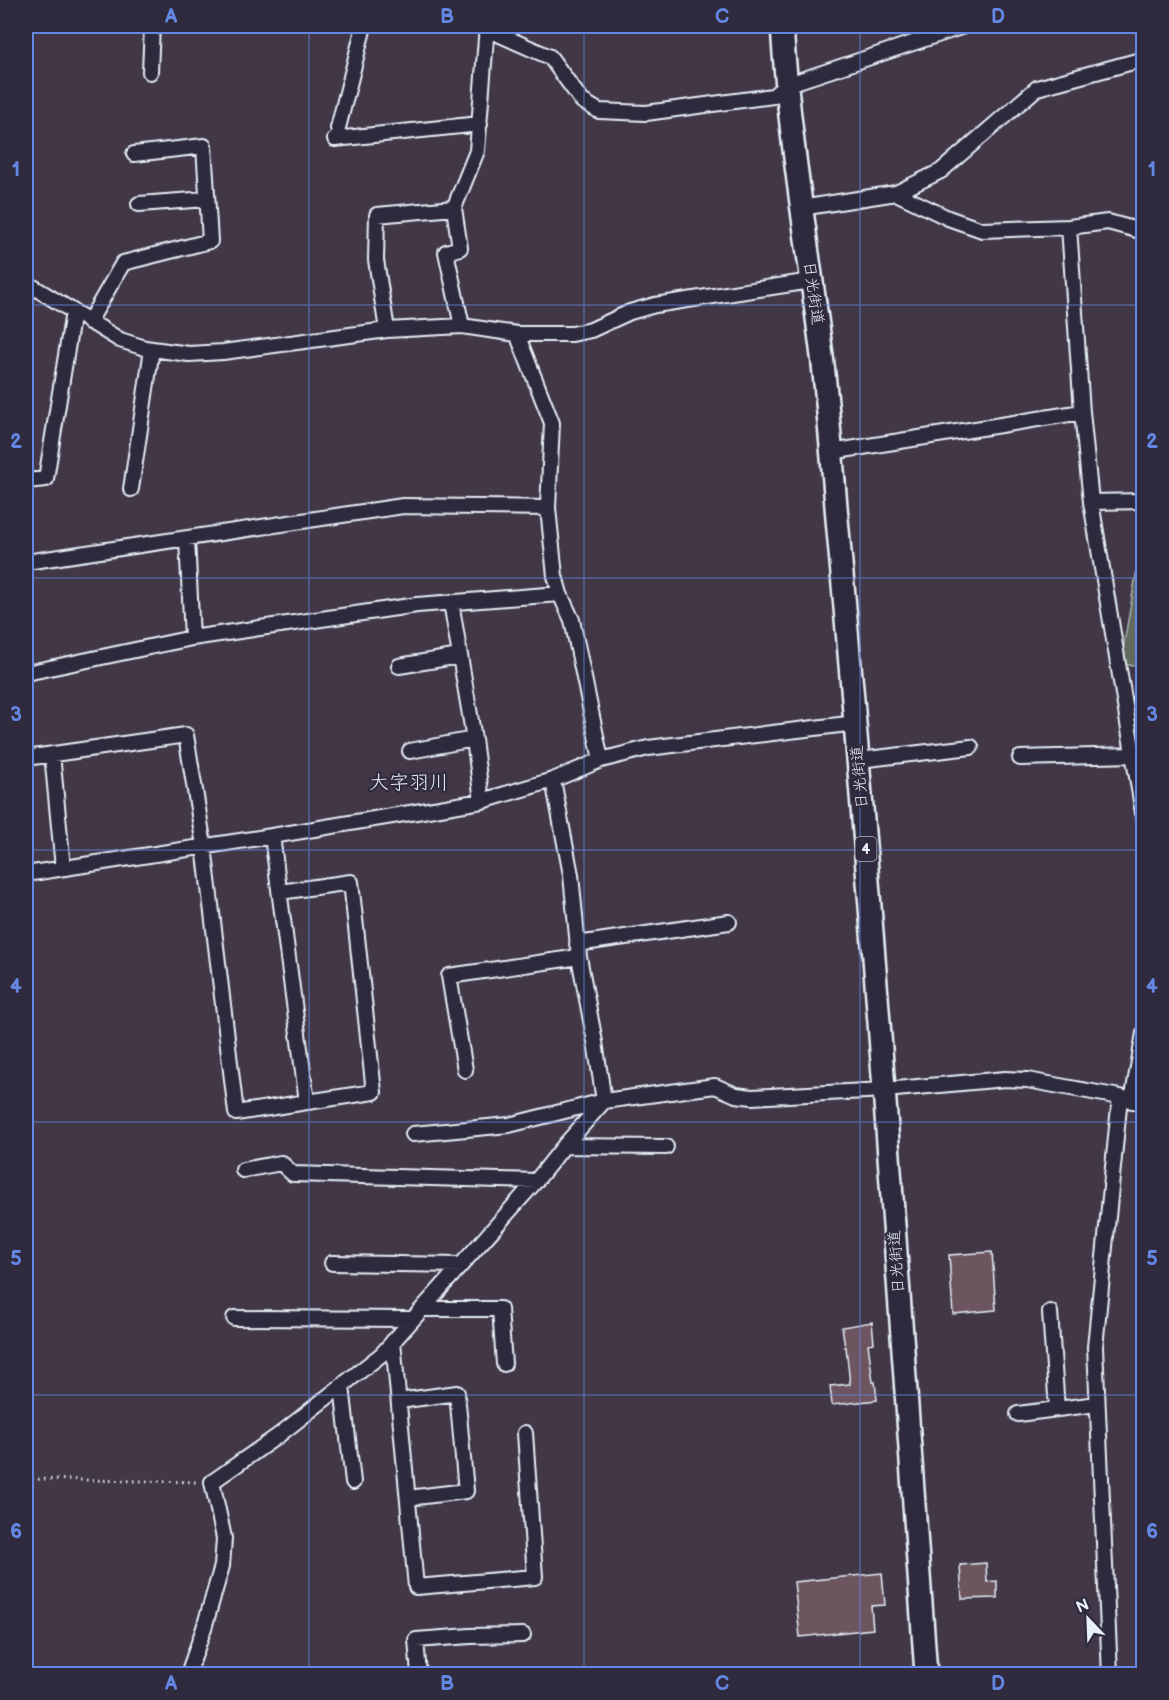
<svg xmlns="http://www.w3.org/2000/svg" width="1169" height="1700" font-family="'Balsamiq Sans','Klee One',sans-serif">
<style>
.green{fill:#626a5e;stroke:#a5aeab;stroke-width:1.5}
.building{fill:#6c545f;stroke:#e8f1f8;stroke-width:1.5}
.lines{fill:none;stroke-linecap:round;stroke-linejoin:round}
.minor-casing{stroke:#e8f1f8;stroke-width:18}
.trunk-casing{stroke:#e8f1f8;stroke-width:26}
.path{stroke:#e8f1f8;stroke-width:3;stroke-dasharray:1.5 4.5;stroke-linecap:butt}
.minor{stroke:#2f2a3d;stroke-width:14}
.trunk{stroke:#2f2a3d;stroke-width:21}
.grid{fill:none;stroke:#6487e3;stroke-width:1.5;stroke-opacity:0.55}
.labels{text-anchor:middle;dominant-baseline:central;stroke-width:4.5;stroke-linejoin:round;paint-order:stroke}
.shield{fill:#2f2a3d;stroke:#b0b5c0;stroke-width:1.5}
.shield-label{font-size:15px;font-weight:bold;fill:#e8f1f8}
.street-label{font-size:16px;fill:#e8f1f8;stroke:#2f2a3d}
.quarter-label{font-size:20px;fill:#e8f1f8;stroke:#2f2a3d}
.neatline{fill:none;stroke:#6487e3;stroke-width:2}
.grid-label{font-size:20px;text-anchor:middle;font-weight:bold;fill:#6487e3}
</style>
<rect width="100%" height="100%" fill="#413747"/>
<filter id="ink" filterUnits="userSpaceOnUse"><feTurbulence type="fractalNoise" baseFrequency=".0167" numOctaves="2"/><feDisplacementMap in="SourceGraphic" scale="12" xChannelSelector="R" yChannelSelector="G"/><feConvolveMatrix kernelMatrix="1 2 1 2 8 2 1 2 1" color-interpolation-filters="sRGB"/></filter>
<g filter="url(#ink)">
<path class="green" d="M1143,535V664L1120,666Z"/>
<path class="building" d="M992,1252L996,1310L953,1314L949,1255Z
M872,1322L874,1343L868,1344L873,1382H875L877,1400L832,1405L830,1386L850,1384L846,1347H845L842,1327Z
M986,1563L987,1582L997,1581V1598L962,1599L960,1565Z
M882,1573L885,1605L871,1606L873,1629L800,1637L794,1582Z"/>
<g class="lines">
<defs>
<path id="minor" d="M480,26L550,57L582,101L599,111L646,113L773,96L786,85L964,26
M150,72L152,26
M338,128L364,26
M335,139L480,124
M896,193L941,171L1037,88L1144,59
M139,204L207,199
M454,208L460,248L446,252L462,326
M801,208L896,193L948,218L982,230L1069,227L1108,222L1144,232
M1069,227L1082,412L1091,502L1144,819
M26,284L35,288L120,340L145,348L189,354L223,352L387,330L462,326L517,334H572L591,330L630,312L655,305L811,281
M89,322L123,263L210,241L204,146L134,154
M387,330L376,260L377,215L454,208L477,151L487,26
M517,334L552,423L548,508L555,576L560,594L572,620L601,760
M831,452L1082,412
M26,481L46,479L73,312
M131,489L152,349
M1091,502L1144,501
M187,539L192,638
M26,562L403,506L548,508
M451,602L474,739L482,801
M399,666L460,656
M26,673L192,638L417,605L560,594
M410,751L474,739
M52,754L63,868
M26,758L186,735L204,846L236,1113L307,1102
M1020,758L1133,755
M859,760L971,747
M553,780L571,875L579,957L595,1042L604,1101
M272,836L307,1102L374,1092L351,882L280,892
M26,874L272,836L482,801L553,780L601,760L648,748L856,723
M577,944L729,922
M465,1070L449,976L579,957
M1132,1101L1144,1033
M413,1134L509,1125L604,1101L715,1086L736,1095L752,1097L885,1090L1005,1079L1027,1080L1120,1097L1144,1104
M564,1146L666,1147
M243,1170L281,1163L293,1174L536,1181
M332,1263L461,1265
M422,1309H500L504,1364
M1050,1312L1057,1409
M234,1318L412,1319
M393,1341L416,1587L535,1577L525,1433
M342,1386L353,1482
M399,1401L457,1393L466,1491L408,1498
M1018,1414L1097,1404
M188,1674L204,1628L222,1566L224,1538L212,1482L279,1435L382,1354L536,1181L564,1146L604,1101
M419,1674L416,1640L470,1636L523,1635
M1110,1674L1095,1347L1120,1097"/>
<path id="trunk" d="M782,26C789,137 808,246 822,356C829,414 833,472 838,530C873,911 899,1293 926,1674"/>
</defs>
<use href="#minor" class="minor-casing"/>
<use href="#trunk" class="trunk-casing"/>
<path class="path" d="M26,1479L199,1482"/>
<use href="#minor" class="minor"/>
<use href="#trunk" class="trunk"/>
</g>
</g>
<path class="grid" d="M309,26V1674M584,26V1674M860,26V1674M26,305H1144M26,578H1144M26,850H1144M26,1122H1144M26,1395H1144"/>
<g class="labels">
<rect class="shield" x="855.5" y="837" width="21" height="24" rx="4.5"/>
<g class="shield-label">
<text x="866" y="849">4</text>
</g>
<g class="street-label">
<text transform="translate(813 293) rotate(82)">日光街道</text>
<text transform="translate(860 777) rotate(-95)">日光街道</text>
<text transform="translate(897 1262) rotate(-94)">日光街道</text>
</g>
<g class="quarter-label">
<text x="409" y="783">大字羽川</text>
</g>
</g>
<rect width="1169" height="1700" fill="none" stroke="#2f2a3d" stroke-width="66"/>
<g transform="translate(1088 1619) rotate(337)" stroke="#2f2a3d" stroke-width="4.5" paint-order="stroke">
<path d="M0-4.5L10 22L0 15L-10 22Z" fill="#e8f1f8"/>
<text y="-9" font-size="16" font-weight="bold" text-anchor="middle" fill="#e8f1f8">N</text>
</g>
<rect x="33" y="33" width="1103" height="1634" class="neatline"/>
<g class="grid-label">
<text x="171" y="23">A</text>
<text x="447" y="23">B</text>
<text x="722" y="23">C</text>
<text x="998" y="23">D</text>
<text x="16" y="176">1</text>
<text x="1152" y="176">1</text>
<text x="16" y="448">2</text>
<text x="1152" y="448">2</text>
<text x="16" y="721">3</text>
<text x="1152" y="721">3</text>
<text x="16" y="993">4</text>
<text x="1152" y="993">4</text>
<text x="16" y="1265">5</text>
<text x="1152" y="1265">5</text>
<text x="16" y="1538">6</text>
<text x="1152" y="1538">6</text>
<text x="171" y="1690">A</text>
<text x="447" y="1690">B</text>
<text x="722" y="1690">C</text>
<text x="998" y="1690">D</text>
</g>
</svg>
